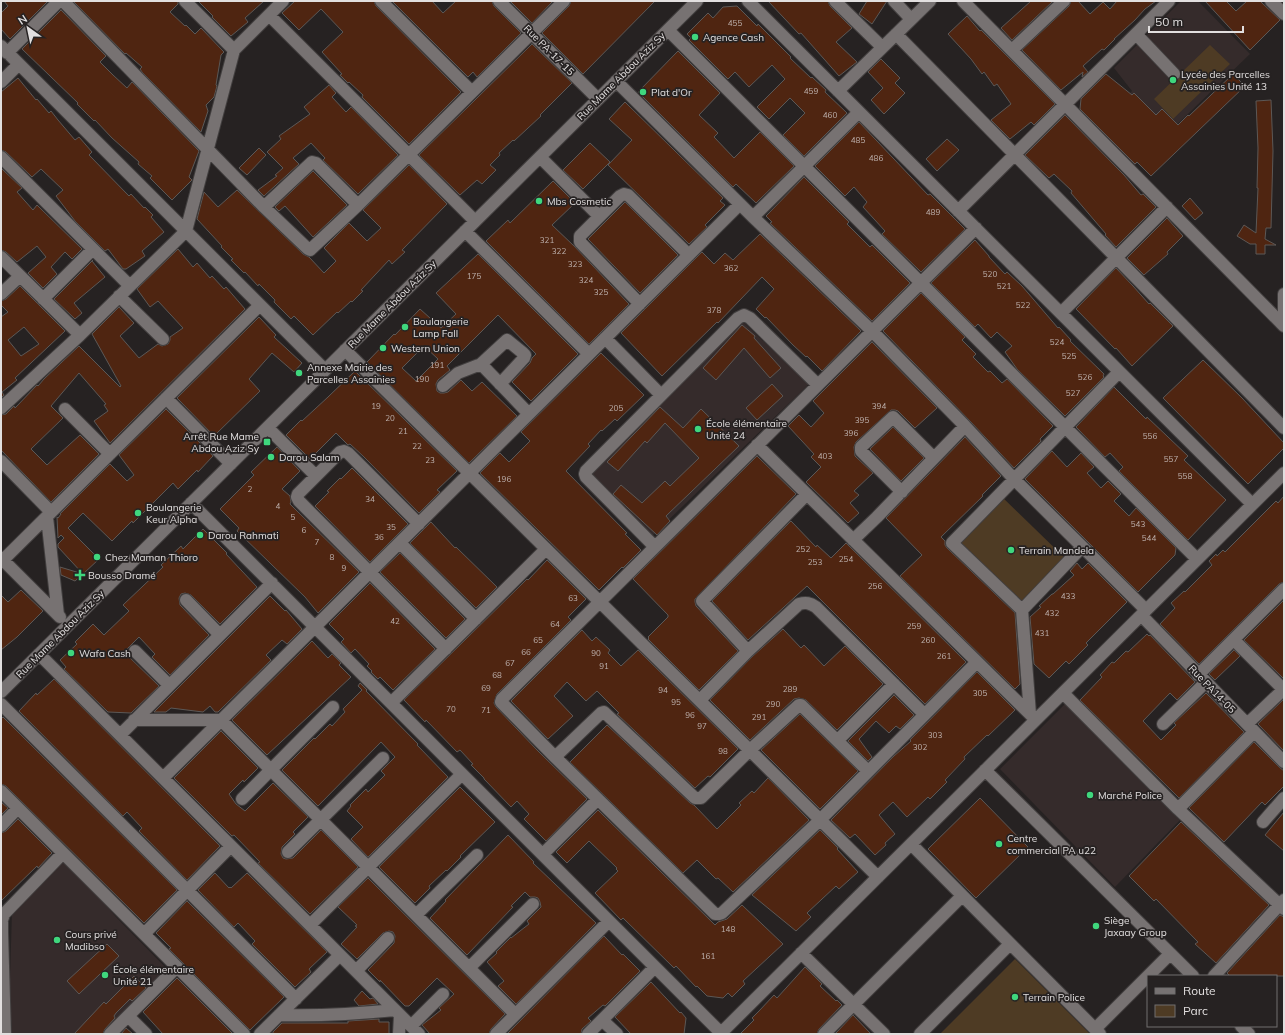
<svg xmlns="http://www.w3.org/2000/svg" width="1285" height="1035" font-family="Mulish,sans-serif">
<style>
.built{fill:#352b2b}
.green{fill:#4e3b24}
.building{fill:#4f2511;stroke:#5c5856;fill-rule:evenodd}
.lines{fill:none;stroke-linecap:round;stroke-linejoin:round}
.minor-casing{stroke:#423f3f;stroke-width:14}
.minor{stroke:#777272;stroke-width:12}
.poi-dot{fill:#3fd77d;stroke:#262222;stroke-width:1.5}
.labels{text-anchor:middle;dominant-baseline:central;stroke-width:3.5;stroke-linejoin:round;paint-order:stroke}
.number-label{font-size:8px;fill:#bdb0ac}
.poi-label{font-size:10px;fill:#e2dfdf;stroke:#262222;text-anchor:start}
.street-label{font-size:10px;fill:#e2dfdf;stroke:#262222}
</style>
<rect width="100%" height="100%" fill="#262222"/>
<path class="built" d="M1181,1H1198L1250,54L1133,167L1096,128L1132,91L1114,68Z
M743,322L809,384L652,536L589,475Z
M1065,704L1180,820L1115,887L1000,769Z
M64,857L116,917L168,970L103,1034H12V1026L9,1012L12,911Z"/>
<path class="green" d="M1210,45L1230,64L1173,119L1154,99Z
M1000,495L1067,560L1022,606L955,539Z
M1015,959L1090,1034H940Z"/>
<path class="building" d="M4,1H48L10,39L1,29V13L8,6Z
M73,1H178V4L170,12L185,26L186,25L195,34L201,28L224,52L221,55L216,85L217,86L214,97L206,105L208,111L201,132L142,72L140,69L142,67L126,53L125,54Z
M198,1H264L245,18L248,22L231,36L212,17L213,16Z
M295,1H374L376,6L461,92L409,144L362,97L363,95L349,82L348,83L340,75L342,74L322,52L343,32L321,9L299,30L282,13Z
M392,1H432L443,13L456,1H492L494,6L521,33L477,77L473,72L468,77Z
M510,1H553L532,23Z
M571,1H655L583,74L542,33L569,6Z
M768,1H828L830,6L852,28L836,42L857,62L839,76L801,33L799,34Z
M867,1H887L872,24L859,14Z
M1031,1H1053L1012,40L1001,28Z
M1071,1H1078L1090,14L1103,2L1110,9L1117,1H1156L1145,9L1135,20L1114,39H1115L1104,50L1102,49L1083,66L1088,72L1082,77L1083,72L1061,90L1022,50L1069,6Z
M1205,1H1226L1236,11L1247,1H1260L1280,20L1250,50Z
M737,6L757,26L758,24L791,57L790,58L811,78L812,77L826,90L825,92L847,113L804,156L783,135L805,113L790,98L769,119L757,107L785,79L772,65L749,87L735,72L728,79L689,40L691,38L687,34L708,13L713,18L723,7Z
M61,10L106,56L100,62L113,75L127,88L132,82L199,151L189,177L192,180L172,200L150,178L152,176L138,164L139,162L112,138L95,120L94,121L77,104L78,103L22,49Z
M967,16L980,31L981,30L1055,104L1034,125L1031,122L1010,139L991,120L1011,104L997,84L994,86L984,72L982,74L971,59L948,34Z
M532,44L572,83L540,115L541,116L514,141L513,140L499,153L500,155L490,165L496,170L482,184L477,180L460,195L419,155Z
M678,51L720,93L699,115L718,133L714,137L734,158L760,132L794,166L756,203L736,184L733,187L638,92Z
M881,59L900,78L895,83L905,93L884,114L871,100L883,88L868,72Z
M1106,74L1132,95L1134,93L1156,115L1162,109L1178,125L1188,115L1189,116L1233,74L1245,86L1151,176L1137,162L1135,164L1080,109L1081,99Z
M18,78L36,100L37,99L49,113L51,111L58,120L75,140L79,137L92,152L89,155L129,196L131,194L144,208L145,207L153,215L151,217L164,232L142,251L145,256L126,269H123L108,249L105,251L75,221L56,196L63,190L41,169L32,177L6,152L1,150V92Z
M329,85L336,93L332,97L346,112L351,107L398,155L358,194L323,160L325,158L311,143L293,158L299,164L264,196L258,190L277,176L275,175L283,168L267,152L281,139L279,136L310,114L304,107Z
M1271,100L1273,151L1271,228H1266L1265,239L1276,245H1265V254H1256V244H1250L1237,236L1244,225L1256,233L1258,188H1257L1258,148L1256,101Z
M625,102L723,198L720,201L725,205L705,225L707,227L689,244L608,165L632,140L609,119Z
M1065,115L1124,175L1141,195L1143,194L1156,207L1116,247L1105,235L1106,234L1071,193L1072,191L1054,174L1049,178L1025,155Z
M859,122L928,195L930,194L965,229L921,272L882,234L885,231L863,207L867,202L854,187L845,196L815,166Z
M947,139L959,150L937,171L926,159Z
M590,143L610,162L583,189L563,170Z
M259,148L266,155L247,175L239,168Z
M409,165L447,204L402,250L405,252L392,264L389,260L361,290L363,291L352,302L351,301L338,313L337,312L313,335L294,316L291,319L274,302L275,300L259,284L258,286L245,272L244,273L231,260L233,259L221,247L222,246L197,219L204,192L218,207L237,190L303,254L309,257L324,273L336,261L324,248L349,223L367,241L381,228L363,210Z
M1,168L22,188L17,192L33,210L37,205L82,249L72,259L65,252L51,267L57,274L43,288L28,273L46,257L37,246L17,262L6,252L1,250Z
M313,171L347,205L313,237L285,206L279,211L275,207Z
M804,177L849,222L847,224L870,247L872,245L910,283L872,321L770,223L772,222L766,216Z
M553,181L575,203L552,225L574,246L629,304L589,344L486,241L508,220L510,223Z
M1190,198L1203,213L1195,220L1182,206Z
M625,202L678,255L640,293L588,239Z
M1167,218L1183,236L1167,252L1168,254L1144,275L1127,258Z
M760,234L861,331L822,371L807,356L806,357L793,345L766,317L765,318L756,309L774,289L762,277L718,323L717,322L662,376L621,333L702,252L714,264L725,253L733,260Z
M975,240L989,256V257L1005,274L1007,272L1022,286L1058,328L1059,327L1071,340L1070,341L1104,374L1103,376L1104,377L1065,416L1017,369L1005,352L1012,346L997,332L991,338L978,324L975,327L931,283Z
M178,249L193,267L197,263L210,278L212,276L224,289L226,287L245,309L110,443L94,421L108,411L104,405L106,404L79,373L51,406L63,418L31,449L47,465L80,435L99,454L51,502L1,450V415L6,414L14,406L15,408L37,385L38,386L44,379L79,346L120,387L121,386L92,334L119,307L134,323L120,336L139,358L158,344L162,346L168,344L170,340V337L183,328L158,301L150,307L137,289Z
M478,254L578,354L531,401L512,382L530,363L532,358L536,354L498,315L447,366L450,370L438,380L436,384L437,391L440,393H444L448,392L461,380L472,391L482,382L517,416L469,463L367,362L394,334L395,335L420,309L441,328L456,314L436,293ZM424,346L438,359L416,381L402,368Z
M93,260L92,261L105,277L74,303L82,313L75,319L54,299Z
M1116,268L1133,286L1149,304L1150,303L1173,326L1132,366L1116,348L1115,349L1076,309Z
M20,286L65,331L15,378L17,380L2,392L4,395L1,398V317L8,312L1,305V301L6,299ZM24,327L39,344L21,356L8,340Z
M921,293L965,337L962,340L976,354L973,357L988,372L990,371L1002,383L1007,379L1053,426L1040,439L1041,441L1014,468L970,421L883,331Z
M259,317L276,335L274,337L302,363L294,372L272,353L249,379L260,391L214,436L177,398Z
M742,325L755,336L754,338L781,368L770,378L744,348L716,380L703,368Z
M872,342L937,408L915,428L898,411L895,410H891L856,442L854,447L855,456L873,473L854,491L859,495L850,503L859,513L848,523L806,482L821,467L811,457L814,454L788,426L799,415L811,427L824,413L813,401Z
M601,353L644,395L617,421L615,419L602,431L601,430L588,444L590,446L566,471L627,533L625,534L641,550L623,568L622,567L599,590L480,473L500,453L509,462L530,441L521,432Z
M1203,360L1242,398L1284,443V448L1248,484L1163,398Z
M355,371L457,471L437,490L440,492L419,513L364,457L350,444L348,445L336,433L310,459L286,435L301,420L302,421L328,397Z
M772,384L783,396L757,420L746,408Z
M1114,387L1146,419L1147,417L1188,456L1184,460L1226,500L1188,540L1119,471L1123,467L1110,453L1105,457L1076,427Z
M660,407L683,428L701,409L739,446L666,516L670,521L657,535L613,494L621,485L642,503L665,481L670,486L699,458L665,423L647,443L645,441L618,471L607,462Z
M166,409L213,456L198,472L197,470L178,489L173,483L133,523L132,521L112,541L83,513L68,528L99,559L83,574L58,547V544L64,538L61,535L58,538L57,517L58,518L61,514H60L110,464L127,481L134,475L119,455Z
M893,427L924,458L901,481L870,449Z
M965,437L1001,476L982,495L983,496L941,537L945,541V545L947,548L1015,613L1020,684L1015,689L900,576L922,555L886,518Z
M277,447L300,471L282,489L290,496L291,502L290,504L359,572L318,613L305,597L237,531L239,528L220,509L254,475L251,472Z
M1052,451L1067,467L1081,453L1094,467L1087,473L1101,488L1108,481L1121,494L1114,501L1129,516L1136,508L1176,548L1175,555L1138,592L1025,479Z
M757,456L796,494L695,599V602L696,606L738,651L699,690L648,639L649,638L648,637L668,617V615L633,579Z
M352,468L408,524L370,562L315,506L329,492L327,491L340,478L341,479Z
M1284,496V582L1279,584L1199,664L1160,624L1175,608L1171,603L1184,591L1185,592L1212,565L1209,561L1216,554L1217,556L1223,550L1225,552L1276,501L1278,503Z
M791,521L816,547L817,545L831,558L846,543L966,662L925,704L807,586L748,640L712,601Z
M431,522L455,548L456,547L497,587L476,608L410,543Z
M203,529L227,553L226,554L257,587L220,624L191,595L185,593L181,594L179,598L180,605L209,635L170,675L152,657L155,654L139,637L124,652L159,686L131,713L108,712L64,669L66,667L60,660L77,644L75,642L93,624L104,635L129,611L123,605L163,567L161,565L181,546L183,549Z
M400,553L465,619L446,638L380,572Z
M547,560L586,599L568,617L571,620L497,694L494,703L496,707L538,751L587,799L546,841L524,819L529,814L517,801L511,807L484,779V778L471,765L473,764L460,750L457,752L426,720L425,722L404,700L527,579L528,580Z
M1077,563L1082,569L1088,563L1127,602L1086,643L1088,645L1069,664L1066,661L1049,678L1034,664L1030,617L1041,607L1039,606L1052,594H1053L1074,575L1070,571Z
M60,567L83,574L75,581L61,575Z
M370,583L435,649L393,690L380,677L378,679L371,672L372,671L367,666L369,664L355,649L351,653L341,642L344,639L329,624Z
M21,590L43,611L17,637L1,650V595L8,602Z
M270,596L285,611L286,610L302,629L287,644L282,640L266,655L271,660L218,712H215L210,706L203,712L171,708L166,712H154Z
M1284,600V679L1244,640Z
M783,629L801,648L804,645L824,666L845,646L883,684L837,730L806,700L799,698L794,699L750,740L710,700L753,656Z
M582,630L592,641L596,637L610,650L608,653L621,666L638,650L738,749L710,777L708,776L695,788L617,714L619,713L597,691L586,701L567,682L554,696L573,716L548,739L511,701Z
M1147,634L1149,636L1150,635L1195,682L1177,700L1170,693L1143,721L1161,740L1176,725L1174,723L1206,693L1244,732L1179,798L1080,700L1102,677L1100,675L1112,662L1114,663L1126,651L1128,652Z
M312,641L328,658L332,654L341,663L339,665L351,677L267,755L232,720Z
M1234,650L1240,656L1215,680L1209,674Z
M977,672L1015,710L988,736L987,735L964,757L965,759L945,780L947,782L930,799L928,797L907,817L893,802L879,815L895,834L885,843L886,845L875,855L855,834L850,838L831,820L894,756L911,741L910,740Z
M54,679L220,846L187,880L139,831L142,828L127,812L123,816L19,711L36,693L37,695Z
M360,683L367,690L366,691L418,744L417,745L448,777L368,857L351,839L363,827L347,811L351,806L350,805L366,789L368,792L385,775L381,771L395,757L381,742L318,806L282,770L314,738L315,739L330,724L332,726L345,712L343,709L362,690L358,686Z
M894,695L914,715L900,729L896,726L889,733L876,721L859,739L872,757L868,761L848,741Z
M1284,699V751L1258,724Z
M800,714L858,771L820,809L761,750Z
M3,717L177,890L144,923L6,786L1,784V719Z
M607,725L690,803L694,805L717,829L741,805L739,803L752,791L754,793L768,778L809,820L733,892L718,878L716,879L697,860L683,873L570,762Z
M221,731L258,768L244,782L243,780L229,794L236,804L245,811L273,783L308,817L293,832L295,834L282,847L281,854L283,858L286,859L293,858L321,830L358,867L310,914L258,863L260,862L234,835L232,836L174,778Z
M1254,742L1279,767L1284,771V786L1265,805L1262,802L1224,842L1189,808Z
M460,787L495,822L460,856L461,857L447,871L446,870L429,886L430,888L415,903L379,867Z
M980,798L1028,847L976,898L928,849Z
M1,802L8,808L1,815Z
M598,810L715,925L718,922L727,919L742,905L783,944L743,981L745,984L732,997L728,993L723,998L707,996L697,986L696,987L676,966L674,968L623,918L621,920L595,893L618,871L616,869L617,868L589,841L567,863L556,852Z
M1284,812V851L1265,835Z
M18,819L52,853L38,868L37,866L1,901V833L6,831Z
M1181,822L1269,905L1216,963L1195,944L1198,942L1156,899L1154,901L1129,876Z
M820,830L838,848L837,849L858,872L839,889L836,886L807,913L811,917L796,931L752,895Z
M508,835L534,862L533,863L596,923L516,1004L498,986L504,981L487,962L497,953L496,952L511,937V938L529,924L527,921L541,907L540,902L538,898L535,897H530L525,892L511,906L513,907L467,955L430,918L446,901L445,900Z
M215,873L229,888L230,887L231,888L247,873L327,952L309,969L311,972L295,987L252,944L255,941L238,923L234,927L198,890Z
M368,878L505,1014L491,1029L489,1034H430L422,1025L441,1010L439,1008L454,994L437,978L409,1006H405L380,980V982L368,970L394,943L395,936L393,932L389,931L383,933L357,959L341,944L357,927L355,926L357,925L338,907Z
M187,901L284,997L250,1030L169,949L171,948L156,933Z
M1280,915L1284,917V976H1230L1227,973Z
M604,936L622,955L623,954L640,971L605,1006L603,1005L588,1018L591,1021L582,1029L581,1034H507Z
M107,944L119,956L79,994L67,981Z
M805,967L822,984L820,986L836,1001L837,1000L842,1005L819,1029L817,1034H740L754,1020L752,1018L759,1011L774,995L777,998Z
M134,976L146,988L132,1001L130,999L116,1013L114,1016L115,1018L105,1029L103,1034H74L104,1002L106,1004Z
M177,978L233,1034H163L143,1012Z
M651,982L680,1013L681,1012L686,1018L684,1034H631L615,1017Z
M362,991L370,999L373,998L378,1004L359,1006L354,1000Z
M853,1015L871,1034H835Z
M379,1019V1022H389V1034H273V1032L282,1023H348V1021Z
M126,1028L133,1034H121Z"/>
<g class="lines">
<defs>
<path id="minor" d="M63,1L264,207L308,249L310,250L358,205L564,1
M185,1L234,50
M381,1L472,92
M499,1L598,99
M748,1L1252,504
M835,1L882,47
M894,1L911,19
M963,1L1284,326
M1271,1L1284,14
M269,15L475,221
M668,30L1197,559
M896,34L1284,428
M1136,34L1174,74
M1,46L325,370
M1012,50L1064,1
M7,53L59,1
M616,81L753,217L872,331L965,426L1014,479L1146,610
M1,82L19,64
M838,91L930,1
M1,157L130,286
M540,157L599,216
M264,207L312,162L316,163L358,205
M958,211L1169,1
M753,217L859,112
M976,228L502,699L501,702L555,757L715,914H719L722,913L820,820L977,662
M465,231L589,354
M1,257L80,335
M1,294L20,276
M1284,294V321
M119,296L163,339
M43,299L93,249
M640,304L580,242V236L620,196L624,194L628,195L689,255
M1061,313L1167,207
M605,338L661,395
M345,350L878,877
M481,364L529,414
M443,386L458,373L481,364L507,340L523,353L525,355L524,358L500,384
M166,398L231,464
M1,408L80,335L186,231L234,50L283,1
M65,409L110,454
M268,428L316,476
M757,445L1032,716
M1,461L51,512
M902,492L861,451V447L893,417L934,458
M191,503L721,1033
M47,517L58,615
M419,524L348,453L344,451L340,452L298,494L297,497L299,501L446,649
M853,540L877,517L965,426
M400,543L476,619
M655,547L586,477L585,474L586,471L738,318L744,315L750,318L818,385
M1,558L60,617
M1,562L260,305
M186,600L220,635
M1022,610L1082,547
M1141,615L1284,762
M1234,640L1283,689
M135,651L169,685
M748,651L702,601L807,494
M39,654L419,1034
M1198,675L1284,589
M1,692L697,1
M1063,693L1178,809L1284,909
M700,700L748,651L799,604C806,602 810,603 816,607L924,714
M391,703L546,549
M1,704L296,999
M1030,714L1022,610L952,543L1119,372
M134,720H221L515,1014
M1163,724L1206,682
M1247,724L1284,689
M120,735L272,583
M838,740L894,684
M555,757L601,713L604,712L695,798H701L750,750L799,705H801L868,771
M985,770L1193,976
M163,778L740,204
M1,791L244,1034
M242,799L333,707
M1178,809L1254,732
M1263,822L1284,798
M1,826L18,808
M911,844L1100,1034
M288,852L383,758
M543,854L598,799
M416,915L477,855
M310,925L462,774
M144,934L231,846
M801,953L884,1034
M469,968L533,904
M356,971L388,938
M1214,976L1284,900
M279,1015C318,1016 356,1014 395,1010
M128,1016L146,1034
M602,1020L617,1034
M411,1026L443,994
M1241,1026L1249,1034
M1095,1029L1170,954
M5,1034L2,932V920L4,914L63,853
M110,1034L177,967
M260,1034L340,955
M399,1034L400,1015
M496,1034L609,921
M588,1034L655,967
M720,1034L1284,473
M824,1034L962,896
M920,1034L1010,944"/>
</defs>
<use href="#minor" class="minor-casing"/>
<use href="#minor" class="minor"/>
</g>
<g class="poi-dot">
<circle cx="695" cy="37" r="4"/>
<circle cx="1173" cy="80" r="4"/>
<circle cx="643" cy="92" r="4"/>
<circle cx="539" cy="201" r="4"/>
<circle cx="405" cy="327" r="4"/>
<circle cx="383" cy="348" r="4"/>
<circle cx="299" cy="373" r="4"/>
<circle cx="698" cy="429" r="4"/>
<rect x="263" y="438" width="8" height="8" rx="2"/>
<circle cx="271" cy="457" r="4"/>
<circle cx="138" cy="513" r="4"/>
<circle cx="200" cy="535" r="4"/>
<circle cx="1011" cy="550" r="4"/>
<circle cx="97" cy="557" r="4"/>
<path d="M78 569h4v4h4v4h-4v4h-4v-4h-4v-4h4z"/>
<circle cx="71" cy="653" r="4"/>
<circle cx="1090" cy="795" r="4"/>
<circle cx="999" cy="844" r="4"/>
<circle cx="1096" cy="926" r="4"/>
<circle cx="57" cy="940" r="4"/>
<circle cx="105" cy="975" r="4"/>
<circle cx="1015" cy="997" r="4"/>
</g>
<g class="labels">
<g class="number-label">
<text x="735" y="23">455</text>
<text x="811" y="91">459</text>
<text x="830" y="115">460</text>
<text x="858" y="140">485</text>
<text x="876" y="158">486</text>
<text x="933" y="212">489</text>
<text x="547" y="240">321</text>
<text x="559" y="251">322</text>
<text x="575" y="264">323</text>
<text x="731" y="268">362</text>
<text x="990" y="274">520</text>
<text x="474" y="276">175</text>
<text x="586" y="280">324</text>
<text x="1004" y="286">521</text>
<text x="601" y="292">325</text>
<text x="1023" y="305">522</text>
<text x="714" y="310">378</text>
<text x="1057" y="342">524</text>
<text x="1069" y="356">525</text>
<text x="437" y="365">191</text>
<text x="1085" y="377">526</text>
<text x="422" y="379">190</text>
<text x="1073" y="393">527</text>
<text x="376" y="406">19</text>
<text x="879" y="406">394</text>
<text x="616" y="408">205</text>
<text x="390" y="418">20</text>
<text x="862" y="420">395</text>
<text x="403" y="431">21</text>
<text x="851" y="433">396</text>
<text x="1150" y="436">556</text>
<text x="417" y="446">22</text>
<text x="825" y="456">403</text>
<text x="1171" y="459">557</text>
<text x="430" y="460">23</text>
<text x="1185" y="476">558</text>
<text x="504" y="479">196</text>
<text x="250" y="489">2</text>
<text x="370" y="499">34</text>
<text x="278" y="506">4</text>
<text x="293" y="517">5</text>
<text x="1138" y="524">543</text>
<text x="391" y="527">35</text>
<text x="304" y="530">6</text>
<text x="379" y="537">36</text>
<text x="1149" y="538">544</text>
<text x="317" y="542">7</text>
<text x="803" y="549">252</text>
<text x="332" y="557">8</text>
<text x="846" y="559">254</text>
<text x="815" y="562">253</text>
<text x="344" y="568">9</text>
<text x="875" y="586">256</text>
<text x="1068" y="596">433</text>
<text x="573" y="598">63</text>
<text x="1052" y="613">432</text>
<text x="395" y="621">42</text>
<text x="555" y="624">64</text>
<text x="914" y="626">259</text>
<text x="1042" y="633">431</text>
<text x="538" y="640">65</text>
<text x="928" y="640">260</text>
<text x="526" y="652">66</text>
<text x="596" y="653">90</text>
<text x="944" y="656">261</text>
<text x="510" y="663">67</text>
<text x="604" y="666">91</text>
<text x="497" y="675">68</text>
<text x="486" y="688">69</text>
<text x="790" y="689">289</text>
<text x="663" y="690">94</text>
<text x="980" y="693">305</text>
<text x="676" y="702">95</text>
<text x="773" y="704">290</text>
<text x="451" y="709">70</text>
<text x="486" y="710">71</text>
<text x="690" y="715">96</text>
<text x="759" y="717">291</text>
<text x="702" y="726">97</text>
<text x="935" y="735">303</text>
<text x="920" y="747">302</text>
<text x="723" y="751">98</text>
<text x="728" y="929">148</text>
<text x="708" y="956">161</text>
</g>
<g class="poi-label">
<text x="703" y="37">Agence Cash</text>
<text x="1181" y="74">Lycée des Parcelles<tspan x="1181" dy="12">Assainies Unité 13</tspan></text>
<text x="651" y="92">Plat d'Or</text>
<text x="547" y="201">Mbs Cosmetic</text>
<text x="413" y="321">Boulangerie<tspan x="413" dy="12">Lamp Fall</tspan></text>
<text x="391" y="348">Western Union</text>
<text x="307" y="367">Annexe Mairie des<tspan x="307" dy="12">Parcelles Assainies</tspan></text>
<text x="706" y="423">École élémentaire<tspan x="706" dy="12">Unité 24</tspan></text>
<text x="259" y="436" text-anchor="end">Arrêt Rue Mame<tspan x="259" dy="12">Abdou Aziz Sy</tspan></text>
<text x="279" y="457">Darou Salam</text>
<text x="146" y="507">Boulangerie<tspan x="146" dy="12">Keur Alpha</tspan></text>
<text x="208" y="535">Darou Rahmati</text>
<text x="1019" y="550">Terrain Mandela</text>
<text x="105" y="557">Chez Maman Thioro</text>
<text x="88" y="575">Bousso Dramé</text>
<text x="79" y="653">Wafa Cash</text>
<text x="1098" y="795">Marché Police</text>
<text x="1007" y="838">Centre<tspan x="1007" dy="12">commercial PA u22</tspan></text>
<text x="1104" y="920">Siège<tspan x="1104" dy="12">Jaxaay Group</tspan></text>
<text x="65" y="934">Cours privé<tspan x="65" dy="12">Madibso</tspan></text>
<text x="113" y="969">École élémentaire<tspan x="113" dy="12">Unité 21</tspan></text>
<text x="1023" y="997">Terrain Police</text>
</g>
<g class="street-label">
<text transform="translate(549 50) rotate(45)">Rue PA-17-15</text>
<text transform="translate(621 76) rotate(-45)">Rue Mame Abdou Aziz Sy</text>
<text transform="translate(392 304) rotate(-45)">Rue Mame Abdou Aziz Sy</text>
<text transform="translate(60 634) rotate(-45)">Rue Mame Abdou Aziz Sy</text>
<text transform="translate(1212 689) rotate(46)">Rue PA14-05</text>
</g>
</g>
<rect width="1285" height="1035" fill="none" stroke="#e2dfdf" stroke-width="4"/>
<rect x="1147" y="975" width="130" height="52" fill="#262222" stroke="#716e6e"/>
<rect x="1155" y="988" width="20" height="6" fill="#777272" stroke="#716e6e"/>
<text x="1183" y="995" font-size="12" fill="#e2dfdf">Route</text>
<rect x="1155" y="1005" width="20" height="12" fill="#4e3b24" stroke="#716e6e"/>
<text x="1183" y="1015" font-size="12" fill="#e2dfdf">Parc</text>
<g transform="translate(28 28) rotate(327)" stroke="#262222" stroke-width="3" paint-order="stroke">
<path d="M0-3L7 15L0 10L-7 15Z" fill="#e2dfdf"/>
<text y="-6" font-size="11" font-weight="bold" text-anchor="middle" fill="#e2dfdf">N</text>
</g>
<path d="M1149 26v6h94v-6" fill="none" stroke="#e2dfdf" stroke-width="2"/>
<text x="1155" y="26" font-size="12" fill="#e2dfdf" stroke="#262222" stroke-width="3" paint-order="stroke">50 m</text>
</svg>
